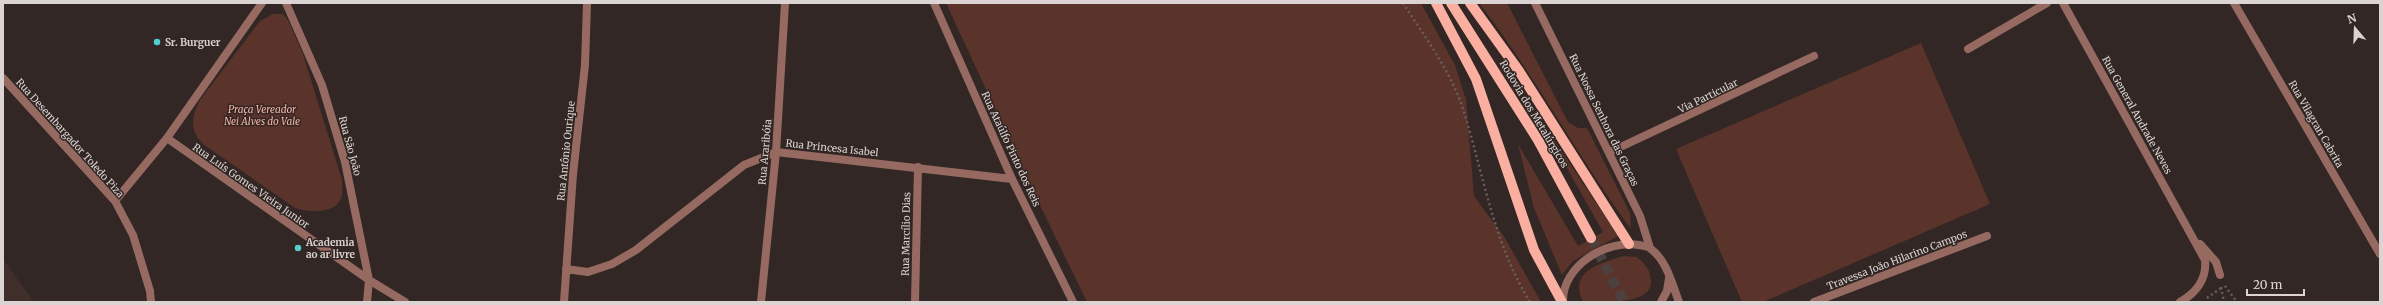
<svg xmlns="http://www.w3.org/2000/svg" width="2383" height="305" font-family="Merriweather,serif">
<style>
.built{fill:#402e2a}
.green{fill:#5a332b}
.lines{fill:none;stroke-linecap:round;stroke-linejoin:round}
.primary-tunnel{stroke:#4c413e;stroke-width:10;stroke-dasharray:10 5;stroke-linecap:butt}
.path{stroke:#695f5d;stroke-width:2.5;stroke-dasharray:2 3;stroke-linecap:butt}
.service{stroke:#976a61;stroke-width:8}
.minor{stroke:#976a61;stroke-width:8}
.tertiary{stroke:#976a61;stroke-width:8}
.primary{stroke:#faafa0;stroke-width:10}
.poi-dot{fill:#52cdcd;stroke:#322724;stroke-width:1.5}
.labels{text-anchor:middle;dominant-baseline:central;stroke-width:3;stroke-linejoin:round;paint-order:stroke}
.poi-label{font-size:10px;font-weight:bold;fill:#dcd4d2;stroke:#322724;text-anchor:start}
.street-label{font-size:10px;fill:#dcd4d2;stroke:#322724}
.park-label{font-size:10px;font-style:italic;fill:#f6b2a4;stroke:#322724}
</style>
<rect width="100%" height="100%" fill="#322724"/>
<path class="built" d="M3,259L34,302H3Z"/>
<path class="green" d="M946,3H1421L1455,65L1466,100L1474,196L1505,238L1541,302H1087L1036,197Z
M1479,3H1507L1568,122L1578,128H1587L1630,213L1631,229C1577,156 1535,75 1479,3Z
M273,14H283L289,22L303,54L342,180C342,185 343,191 342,196C337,215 308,212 295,208L203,144C189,129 191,118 200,100L260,21Z
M1921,43L1990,204L1763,302H1742L1676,149Z
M1533,108L1618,236L1573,261L1562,275L1534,208L1518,144L1578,246L1603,232Z
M1624,256L1637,257C1646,264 1651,271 1651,283C1650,305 1601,302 1583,302C1568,271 1600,263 1624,256Z"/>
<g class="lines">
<path class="primary-tunnel" d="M1591,238L1624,302"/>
<path class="path" d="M1403,3C1425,37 1452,73 1464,112C1484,177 1494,244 1530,302
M2225,286L2237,302
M2221,287L2224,302
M2207,298L2221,288"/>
<path class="service" d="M1610,152L1814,56"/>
<path class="minor" d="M286,3L322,85L345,162L369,280L367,302
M934,3L1012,179L1073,302
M2063,3L2205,260C2207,279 2196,293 2180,302
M2234,3L2380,254
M1968,49L2047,3
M3,78L115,201L133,235L150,291L151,302
M167,138L369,280L405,302
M115,201L167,138L262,3
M2200,244L2216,262L2220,275
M566,269L588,272L612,264L636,250L744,165L776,152L1012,179
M564,302L573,174L585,65L587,3
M761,302L776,152L785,3
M915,302L918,167
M1814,302L1987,236"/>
<path class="tertiary" d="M1535,3L1640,216L1650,248
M1563,302C1562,266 1606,239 1639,245C1643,246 1648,246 1651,249C1667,261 1672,284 1679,302
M1661,302L1667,291L1669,278"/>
<path class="primary" d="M1436,3L1476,79L1534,250L1562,302
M1451,3L1538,140L1591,238
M1470,3L1519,71L1629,244"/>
</g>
<g class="poi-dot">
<circle cx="157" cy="42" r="4"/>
<circle cx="298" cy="248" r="4"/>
</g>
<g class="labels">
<g class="poi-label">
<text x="165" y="42">Sr. Burguer</text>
<text x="306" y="242">Academia<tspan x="306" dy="12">ao ar livre</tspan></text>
</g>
<g class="street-label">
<text transform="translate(1708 96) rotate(-26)">Via Particular</text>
<text transform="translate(1534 114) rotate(59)">Rodovia dos Metalúrgicos</text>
<text transform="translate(2137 115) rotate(61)">Rua General Andrade Neves</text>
<text transform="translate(1604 120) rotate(64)">Rua Nossa Senhora das Graças</text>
<text transform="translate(2316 124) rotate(60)">Rua Vilagran Cabrita</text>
<text transform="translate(70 138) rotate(48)">Rua Desembargador Toledo Piza</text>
<text transform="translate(350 146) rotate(75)">Rua São João</text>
<text transform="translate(832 148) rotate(6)">Rua Princesa Isabel</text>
<text transform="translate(1011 149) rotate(65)">Rua Ataúlfo Pinto dos Reis</text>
<text transform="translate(566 151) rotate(-84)">Rua Antônio Ourique</text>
<text transform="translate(765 152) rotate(-85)">Rua Araribóia</text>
<text transform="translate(251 186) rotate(35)">Rua Luís Gomes Vieira Junior</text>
<text transform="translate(906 234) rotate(-89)">Rua Marcílio Dias</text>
<text transform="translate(1897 260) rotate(-21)">Travessa João Hilarino Campos</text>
</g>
<g class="park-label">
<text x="262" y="109">Praça Vereador<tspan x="262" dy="12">Nei Alves do Vale</tspan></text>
</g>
</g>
<rect width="2383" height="305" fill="none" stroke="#dcd4d2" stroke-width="8"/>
<g transform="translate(2355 28) rotate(341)" stroke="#322724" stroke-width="3" paint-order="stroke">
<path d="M0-3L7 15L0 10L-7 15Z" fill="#dcd4d2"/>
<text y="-6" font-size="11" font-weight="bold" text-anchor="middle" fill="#dcd4d2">N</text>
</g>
<path d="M2247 289v6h57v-6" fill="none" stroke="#dcd4d2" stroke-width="2"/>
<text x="2253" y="289" font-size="12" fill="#dcd4d2" stroke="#322724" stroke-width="3" paint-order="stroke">20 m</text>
</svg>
